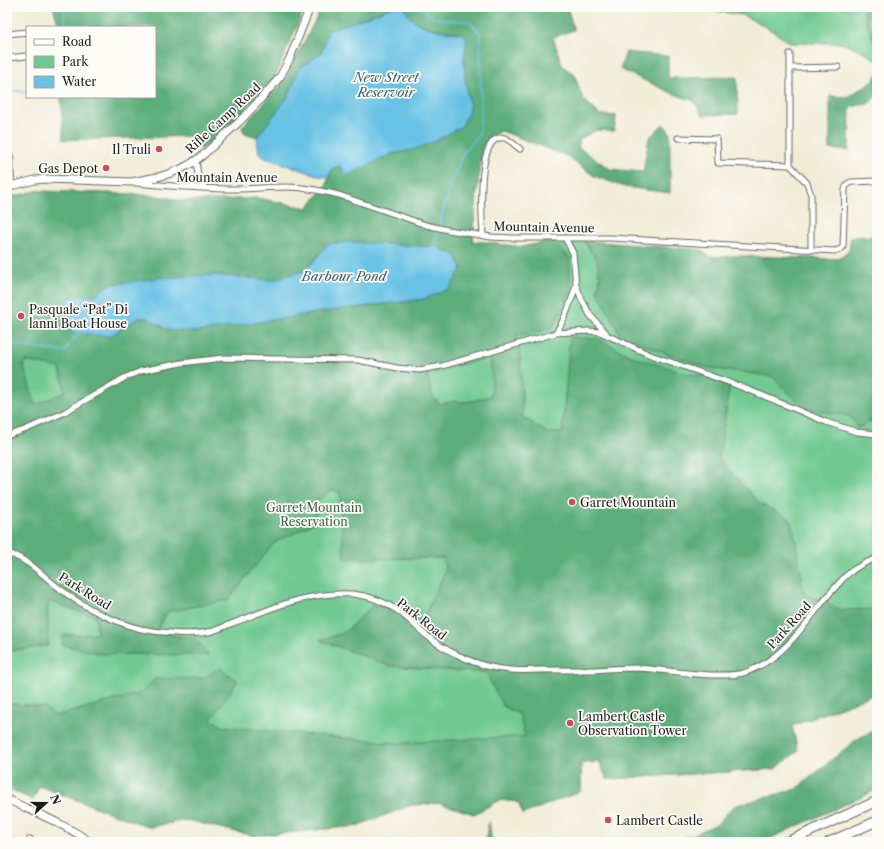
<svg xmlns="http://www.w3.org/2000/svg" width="884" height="849" font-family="'Libre Caslon Text',serif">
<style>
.green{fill:#6fc990;stroke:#467256}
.forest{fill:#5bad7a;stroke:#3c644b;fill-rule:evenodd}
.water{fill:#67c2e5;stroke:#426f80}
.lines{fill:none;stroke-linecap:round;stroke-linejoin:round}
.stream{stroke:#67c2e5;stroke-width:1.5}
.street-casing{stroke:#66655d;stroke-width:7}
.secondary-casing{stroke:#66655d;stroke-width:9}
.highway-casing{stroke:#66655d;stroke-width:11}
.street{stroke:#fff;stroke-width:5}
.secondary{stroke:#fff;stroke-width:7}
.highway{stroke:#fff;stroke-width:9}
.poi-dot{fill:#d1495b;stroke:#fdfcf7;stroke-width:1.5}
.labels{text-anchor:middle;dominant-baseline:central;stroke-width:3.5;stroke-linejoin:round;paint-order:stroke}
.street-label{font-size:12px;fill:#1c1c1c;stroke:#fdfcf7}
.poi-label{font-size:12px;fill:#1c1c1c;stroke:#fdfcf7;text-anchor:start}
.park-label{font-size:12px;fill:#3d614a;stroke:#fdfcf7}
.water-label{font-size:13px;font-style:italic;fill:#3a5e6c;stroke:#fdfcf7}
</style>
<rect width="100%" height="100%" fill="#fdfcf7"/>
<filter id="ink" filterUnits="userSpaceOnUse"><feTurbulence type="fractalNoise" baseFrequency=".025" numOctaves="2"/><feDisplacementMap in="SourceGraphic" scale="8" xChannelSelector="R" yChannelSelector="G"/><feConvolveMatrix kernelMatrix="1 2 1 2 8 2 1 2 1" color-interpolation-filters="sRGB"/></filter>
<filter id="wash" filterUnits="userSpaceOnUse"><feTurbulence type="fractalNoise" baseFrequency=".012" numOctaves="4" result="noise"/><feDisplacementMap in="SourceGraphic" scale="16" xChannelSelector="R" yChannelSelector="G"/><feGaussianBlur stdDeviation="0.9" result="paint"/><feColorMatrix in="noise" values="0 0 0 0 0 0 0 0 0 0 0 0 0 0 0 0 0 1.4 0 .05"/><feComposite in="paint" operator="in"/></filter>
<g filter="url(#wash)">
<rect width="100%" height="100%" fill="#f0ecd6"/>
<path class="green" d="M405,7H567L574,30L553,37L562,66L574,74L583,99L600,115L616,116L614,131L596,130L580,139L578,147L567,156L502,131L489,136L482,149L477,191L473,243L484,242L521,247L552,241H584L702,250L707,256L715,257L736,256L838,259L849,251L851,237L877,236V693L792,726L798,751L775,769L607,779L599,762L581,763V791L523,814L518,802L500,800L474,814L439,803L412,805L356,826L254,836L187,820L149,827L39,786L33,800L7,788V198L36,191L133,194L158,196L183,201L221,200L257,198L307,208L326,186L329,176L464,34L427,27Z
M686,7H864L865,17L877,51V61L863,51L842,43H791L761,24L742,15Z"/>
<path class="forest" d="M53,7H96L97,9L103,7H305L275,77L238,117L201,150L195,136L63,140L61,97H155V27H58V23Z
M322,7H394L328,31L321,53L300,68L288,97L257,137L244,133L242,127L284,81Z
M405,7H567L574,30L553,37L562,66L574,74L583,99L600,115L616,116L614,131L596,130L580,139L578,147L610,169L643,172L649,138L663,124L670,132V193L625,187L594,176L567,156L502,131L489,136L482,149L477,191L473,242H484L521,247L552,241L570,258L571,291L552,329L528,334L516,335L520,353L523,417L548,433H562L570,337L599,339L631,356L687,374L714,377L730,384L719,458L759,503L790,519L796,542L804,594L841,610L877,609V693L792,726L798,751L775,769L607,779L599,762L581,763V791L523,814L518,802L500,800L474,814L439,803L412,805L356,826L254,836L187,820L149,827L39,786L33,800L7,788V703L44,707L55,716L141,693L155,679L203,678L221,668L226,673L238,681L211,719L221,726L397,743L525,736L519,714L503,706L486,673L390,666L320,640L344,633L375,603L424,616L445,572L444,558L344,559L340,492L332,490L318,500L314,523L274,543L228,600L167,612L156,633L195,638L208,655L103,654L62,645L63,635L97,634L96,617L48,601V646L7,651V198L36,191L133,194L158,196L183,201L221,200L257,198L307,208L326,186L332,169L339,166L343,168L344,173L374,162L391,154L412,150L470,108L465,78L464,34C446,30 409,29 405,7ZM350,242L438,247L424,299L321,312L169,330L147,318H138L110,336L67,298L94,296L215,275L272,280L306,270L328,244ZM490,357L492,382L491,396L467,402L455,401L440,404L433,398L427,374ZM25,361L60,368L65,392L35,405L23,363Z
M864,7H875V30H877V51L865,17Z
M626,52L668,56V78L737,77L738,114L702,115L694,101L674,94L620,69Z
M877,74V95L868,104L850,107L849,151L830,149V96L848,97L874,80Z
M877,236V418L858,428L850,416L805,408L771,376L708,368L658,350L620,335L597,290L600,279L597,260L584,241L702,250L707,256L715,257L736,256L838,259L849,251L851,237Z
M877,729V790L762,842H666L693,835L717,824L734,806L796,789L857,739Z
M489,821L492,842H485Z"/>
<path class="water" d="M394,7H405C409,29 446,31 464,34L467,38L464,61L465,78L470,108L462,126L436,141L412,150L391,154L347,176L344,173L342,168L339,166L332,169L329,176L323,177L265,158L259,153L257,137L288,97L300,68L321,53L328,31Z
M350,242L438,247L455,255L462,268L449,289L424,299L321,312L198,332L169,330L147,318H138L110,336L71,332L67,297L94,296L109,285L157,278L215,275L272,280L306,270L328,244Z"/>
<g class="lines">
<path class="stream" d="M64,7L65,27
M421,7L433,18L470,22L480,33L481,116L479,134L462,155L445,203L439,226
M7,89L23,92L27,91
M434,247L438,229
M7,342L16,345L64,352L78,333"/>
</g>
</g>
<g filter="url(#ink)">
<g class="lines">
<defs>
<path id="street" d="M7,34L27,32V33
M790,54V165L807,183L811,195V249
M7,58L27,56
M790,68L838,67
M678,138L717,139L718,163L790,165
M7,150C12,157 11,163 11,171C11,175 11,180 12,185
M196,161L198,175L205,188
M136,183C169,186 202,189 235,189C252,189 270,187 287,187C305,187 322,191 339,195L426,225L448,230L491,237L512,238H611L835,251L841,249L843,247L845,190C846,185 847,183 852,182L877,181
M483,235C482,219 475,131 505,138C510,140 515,145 520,149
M565,238L573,253L576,285L582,300L590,315L606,333
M556,333C566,317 571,303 576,285
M7,436L27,429L63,413L126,377L141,371L181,363L223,358L358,360L397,368L419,370L442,366L556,333L589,331L600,332L648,354L731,383L764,396L826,422L857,432L877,434
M7,553C28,559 42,575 59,588C81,606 113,622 141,629C161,633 194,636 213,631C221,628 228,625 236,622C275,607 310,591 353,594C369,596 384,601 398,611C408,618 417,628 427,636C437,644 448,651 460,656C476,664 493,669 511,670C521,671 531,670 540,670C558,670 576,670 594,670C608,669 623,668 637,668C661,669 686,674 710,675C721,675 732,676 743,673C783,661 806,622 831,592C837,586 842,579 848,574C856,567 866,562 877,558
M30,839V842"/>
<path id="secondary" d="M7,187L35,180L46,179L131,182L158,177L168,174L181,169L192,163L203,155L239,122L259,101L280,77L290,58L310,7
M7,799C35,813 65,824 90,842"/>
<path id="highway" d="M787,842L877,801
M829,842L877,821"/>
</defs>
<use href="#street" class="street-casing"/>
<use href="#secondary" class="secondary-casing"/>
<use href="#highway" class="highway-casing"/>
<use href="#street" class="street"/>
<use href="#secondary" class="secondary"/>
<use href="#highway" class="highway"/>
</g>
</g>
<g class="poi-dot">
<circle cx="159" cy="149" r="4"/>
<circle cx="106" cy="168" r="4"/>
<circle cx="21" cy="316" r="4"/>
<circle cx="572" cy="502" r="4"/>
<circle cx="570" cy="723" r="4"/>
<circle cx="608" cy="820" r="4"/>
</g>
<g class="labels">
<g class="street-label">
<text transform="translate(223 118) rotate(-43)">Rifle Camp Road</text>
<text x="227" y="177">Mountain Avenue</text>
<text transform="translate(544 227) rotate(1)">Mountain Avenue</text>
<text transform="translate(85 591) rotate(32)">Park Road</text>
<text transform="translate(422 619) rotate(38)">Park Road</text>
<text transform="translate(789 625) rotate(-48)">Park Road</text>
</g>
<g class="poi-label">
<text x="151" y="149" text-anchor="end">Il Truli</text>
<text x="98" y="168" text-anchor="end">Gas Depot</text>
<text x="29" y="309">Pasquale “Pat” Di<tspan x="29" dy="14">lanni Boat House</tspan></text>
<text x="580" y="502">Garret Mountain</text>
<text x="578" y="716">Lambert Castle<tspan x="578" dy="14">Observation Tower</tspan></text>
<text x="616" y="820">Lambert Castle</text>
</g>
<g class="park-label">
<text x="314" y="507">Garret Mountain<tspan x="314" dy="14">Reservation</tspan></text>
</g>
<g class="water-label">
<text x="386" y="77">New Street<tspan x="386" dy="15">Reservoir</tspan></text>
<text x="344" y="276">Barbour Pond</text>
</g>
</g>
<rect width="884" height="849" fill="none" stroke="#fdfcf7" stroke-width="24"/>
<rect x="26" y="26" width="130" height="72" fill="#fdfcf7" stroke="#a3a29f"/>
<rect x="34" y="39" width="20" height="6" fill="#ffffff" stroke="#a3a29f"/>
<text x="62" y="46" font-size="12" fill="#1c1c1c">Road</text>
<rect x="34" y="56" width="20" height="12" fill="#6fc990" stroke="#a3a29f"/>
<text x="62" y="66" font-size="12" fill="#1c1c1c">Park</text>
<rect x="34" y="76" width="20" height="12" fill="#67c2e5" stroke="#a3a29f"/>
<text x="62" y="86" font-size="12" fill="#1c1c1c">Water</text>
<g transform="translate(46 803) rotate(69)" stroke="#fdfcf7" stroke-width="3" paint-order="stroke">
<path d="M0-3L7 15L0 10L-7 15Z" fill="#1c1c1c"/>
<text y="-6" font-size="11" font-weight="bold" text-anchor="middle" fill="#1c1c1c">N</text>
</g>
</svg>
